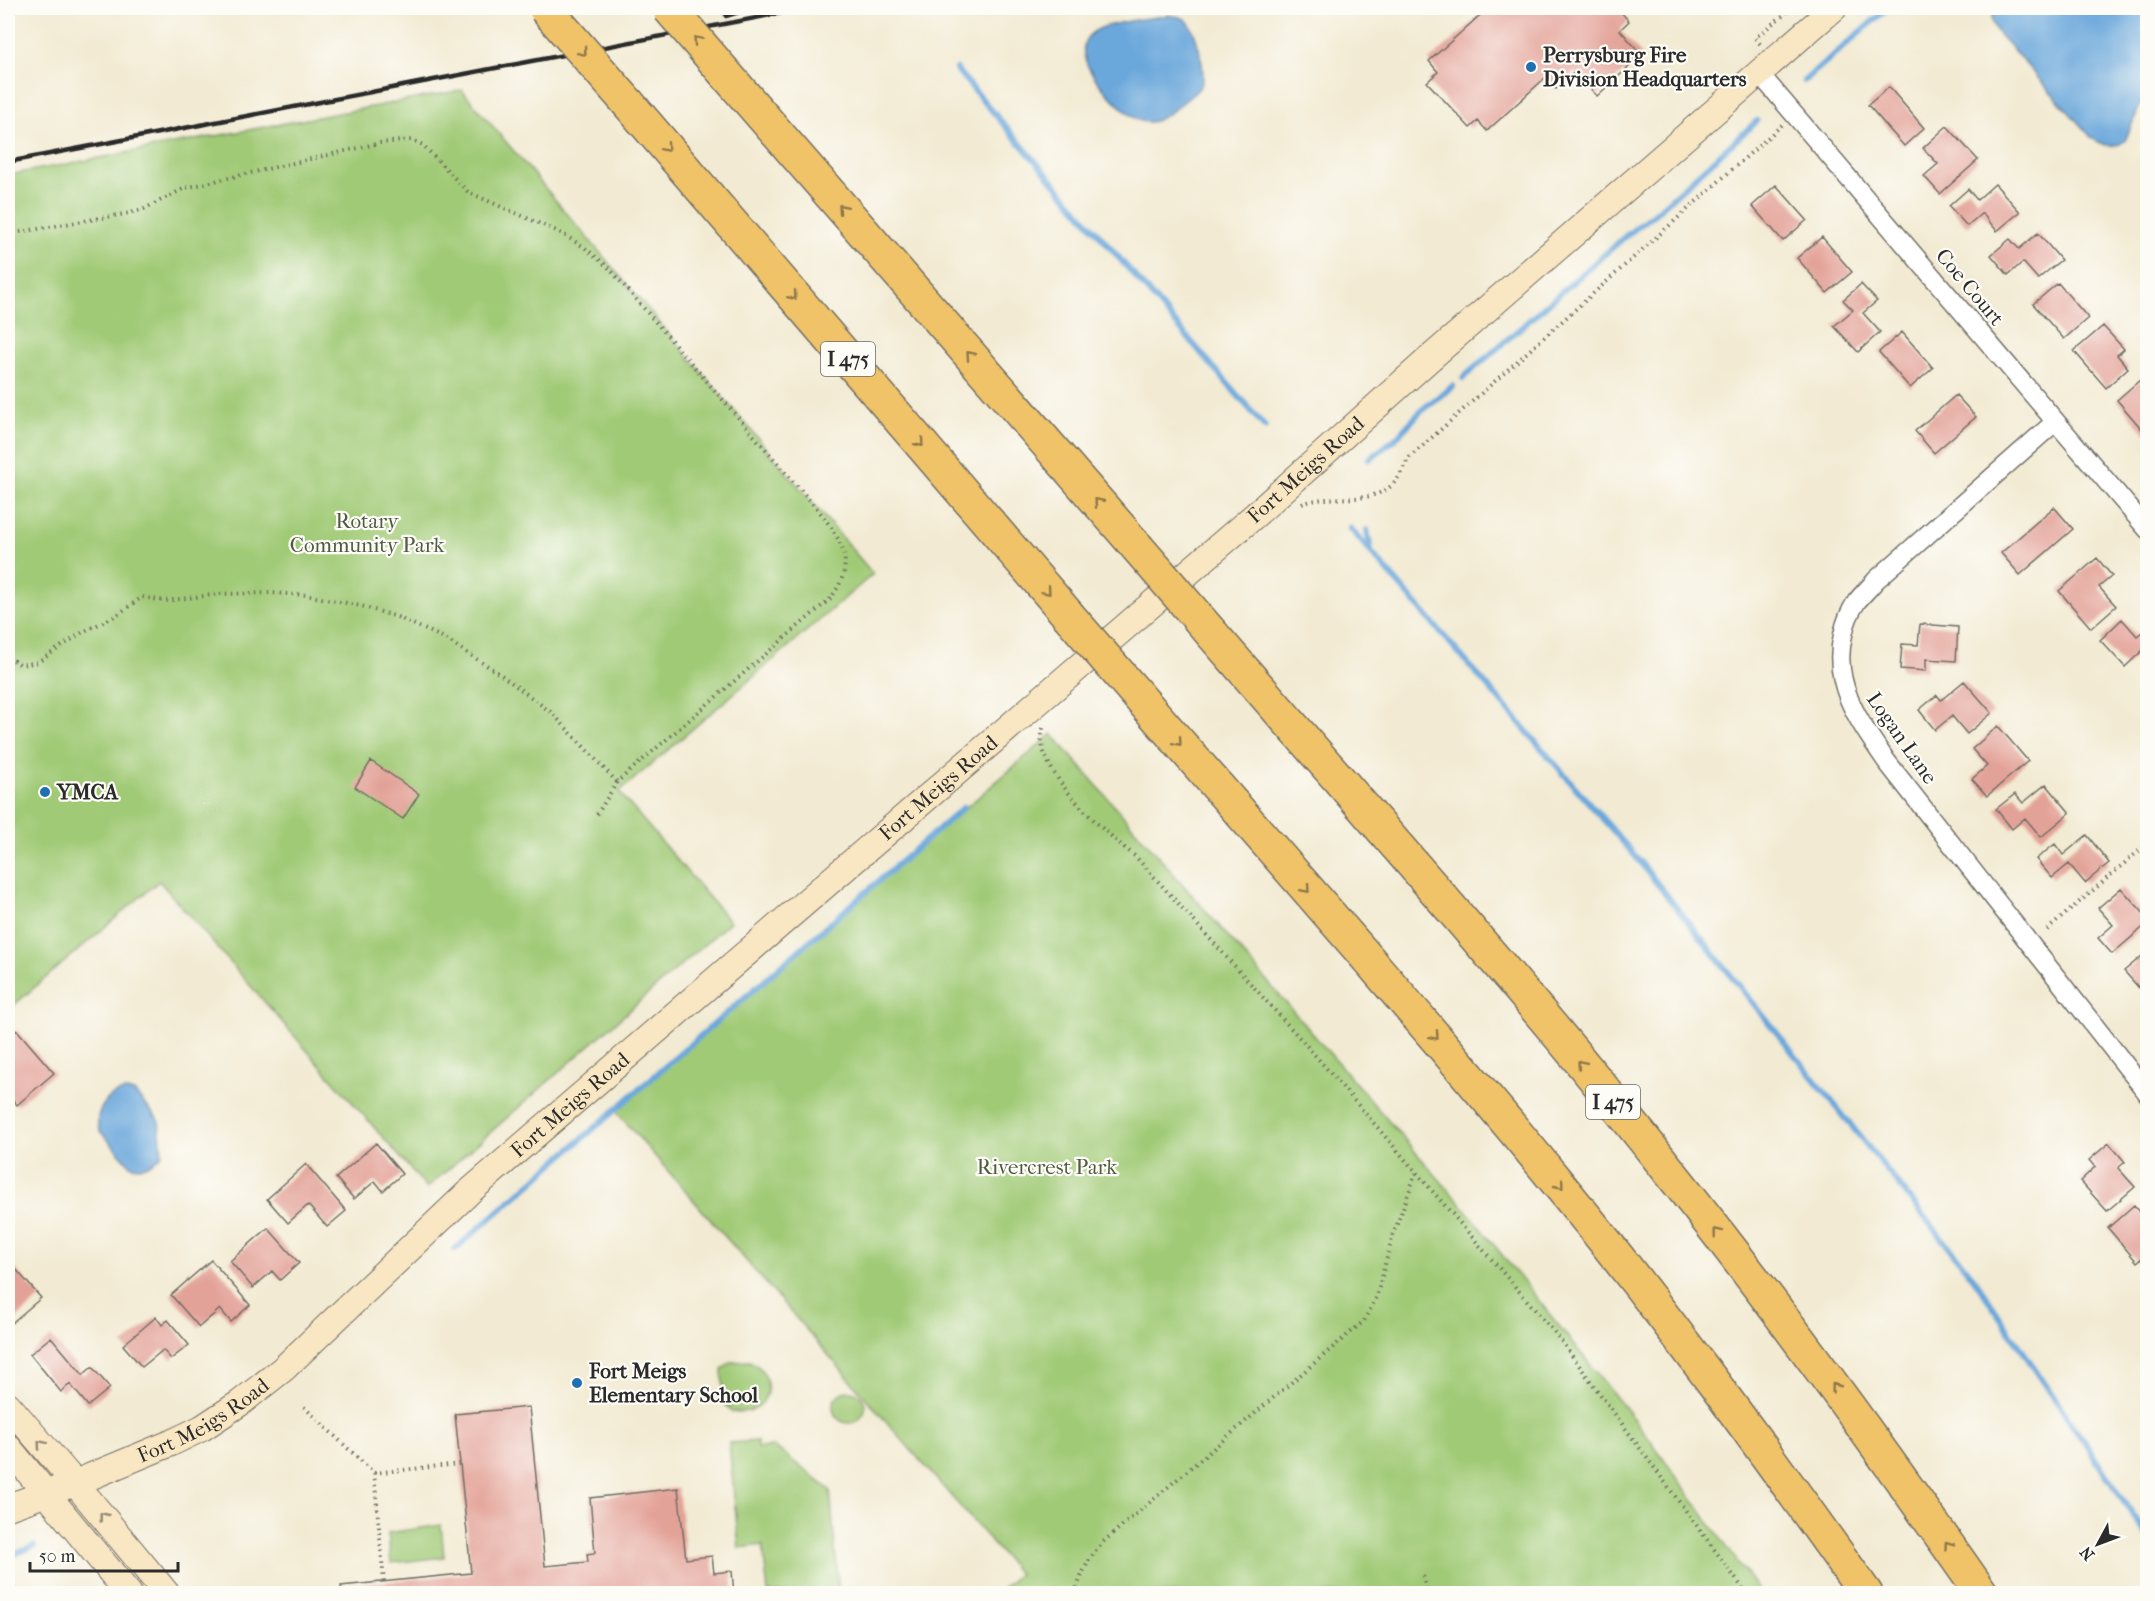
<svg xmlns="http://www.w3.org/2000/svg" width="2155" height="1601" font-family="'IM FELL French Canon',serif">
<style>
.green{fill:#a0ca76;stroke:#667a50;stroke-width:1.5}
.water{fill:#6aa7db;stroke:#4a6983;stroke-width:1.5}
.lines{fill:none;stroke-linecap:round;stroke-linejoin:round}
.stream{stroke:#6aa7db;stroke-width:6}
.building{fill:#e3a298}
.street-casing{stroke:#716e65;stroke-width:21}
.secondary-casing{stroke:#716e65;stroke-width:28}
.highway-casing{stroke:#716e65;stroke-width:36}
.path{stroke:#716e65;stroke-width:4;stroke-dasharray:1.5 4.5;stroke-linecap:butt}
.street{stroke:#fff;stroke-width:18}
.secondary{stroke:#f9e7c3;stroke-width:26}
.highway{stroke:#f0c369;stroke-width:33}
.rail{stroke:#2b2b2b;stroke-width:4.5}
.highway-bridge-casing{stroke:#716e65;stroke-width:36;stroke-linecap:butt}
.highway-bridge{stroke:#f0c369;stroke-width:33}
.oneway{stroke:#8e774a}
.oneway2{stroke:#928977}
.poi-dot{fill:#1f6fb2;stroke:#fdfcf7;stroke-width:2}
.labels{text-anchor:middle;dominant-baseline:central;stroke-width:4.5;stroke-linejoin:round;paint-order:stroke}
.shield{fill:#fdfcf7;stroke:#6a6a68;stroke-width:1.5}
.shield-label{font-size:20px;font-weight:bold;fill:#2b2b2b}
.poi-label{font-size:21px;font-weight:bold;fill:#2b2b2b;stroke:#fdfcf7;text-anchor:start}
.street-label{font-size:21px;fill:#2b2b2b;stroke:#fdfcf7}
.park-label{font-size:21px;fill:#4e5b42;stroke:#fdfcf7}
</style>
<rect width="100%" height="100%" fill="#fdfcf7"/>
<filter id="ink" filterUnits="userSpaceOnUse"><feTurbulence type="fractalNoise" baseFrequency=".0167" numOctaves="2"/><feDisplacementMap in="SourceGraphic" scale="12" xChannelSelector="R" yChannelSelector="G"/><feConvolveMatrix kernelMatrix="1 2 1 2 8 2 1 2 1" color-interpolation-filters="sRGB"/></filter>
<filter id="wash" filterUnits="userSpaceOnUse"><feTurbulence type="fractalNoise" baseFrequency=".008" numOctaves="4" result="noise"/><feDisplacementMap in="SourceGraphic" scale="24" xChannelSelector="R" yChannelSelector="G"/><feGaussianBlur stdDeviation="1.35" result="paint"/><feColorMatrix in="noise" values="0 0 0 0 0 0 0 0 0 0 0 0 0 0 0 0 0 1.4 0 .05"/><feComposite in="paint" operator="in"/></filter>
<g filter="url(#wash)">
<rect width="100%" height="100%" fill="#f2ead2"/>
<path class="green" d="M462,90L873,574L619,792L730,922L427,1188L159,881L8,1010V175Z
M1052,734L1466,1210L1644,1432L1760,1593H997L1019,1574L614,1109Z
M749,1361C771,1369 775,1400 752,1410C746,1412 738,1412 732,1412L724,1403L722,1370L731,1362Z
M833 1407a16 16 0 1 1 32 0a16 16 0 1 1-32 0Z
M757,1441V1448L775,1447L830,1490L839,1593H768L763,1545L739,1548L729,1443Z
M441,1525L444,1557L391,1563L388,1533Z"/>
<path class="water" d="M1992,8H2147V89L2125,141C2112,150 2102,145 2091,137L1997,32L1992,23Z
M1169,15C1175,16 1181,16 1186,20C1196,28 1207,73 1201,85C1197,93 1187,98 1181,104C1164,118 1149,131 1129,114C1110,98 1056,46 1101,28C1121,20 1147,19 1169,15Z
M124,1091L134,1092L159,1120L162,1155C152,1163 144,1171 130,1165L100,1131C92,1115 107,1093 124,1091Z"/>
<g class="lines">
<path class="stream" d="M956,69L1265,427
M1804,81L1888,8
M1463,378L1628,234L1653,215L1757,121
M1369,459L1395,439L1423,409L1453,386
M1350,528L1636,857L1975,1280L2148,1537
M1367,530L1371,550
M455,1249L964,807
M8,1557L34,1546"/>
</g>
<g id="blocks">
<path class="building" d="M1488,8H1617L1629,21L1620,30L1642,55L1597,96L1575,72L1556,89L1545,78L1487,131L1478,121L1470,128L1427,82L1438,72L1429,61Z
M1889,87L1924,128L1904,146L1868,105Z
M1947,126L1978,160L1940,194L1924,176L1938,164L1923,148Z
M1995,184L2020,212L1997,231L1982,213L1967,226L1949,206L1968,189L1977,200Z
M1776,185L1807,220L1783,241L1752,206Z
M2038,233L2061,260L2038,279L2023,262L2008,275L1991,255L2010,239L2019,249Z
M1822,237L1852,272L1827,293L1797,258Z
M2058,283L2088,318L2064,339L2033,304Z
M1861,284L1877,301L1863,313L1880,332L1858,352L1834,326L1853,310L1843,300Z
M2103,326L2124,349L2117,355L2128,368L2106,388L2074,351Z
M1902,332L1933,368L1910,388L1879,352Z
M2141,379L2148,387L2146,434L2117,400Z
M1956,395L1976,417L1934,453L1915,431Z
M2054,507L2073,529L2020,575L2001,553Z
M2097,558L2112,576L2099,587L2116,606L2091,628L2059,591Z
M2122,619L2137,636L2148,627V655L2143,650L2125,667L2100,640Z
M1920,624L1958,627L1956,661L1926,659V671L1900,669L1902,644L1918,645Z
M1964,681L1992,713L1967,734L1952,716L1935,730L1919,710L1937,695L1941,700Z
M1998,726L2028,761L1987,796L1972,779L1987,766L1972,749Z
M371,761L419,794L403,819L355,787Z
M2046,784L2070,813L2041,837L2025,818L2012,829L1996,809L2015,794L2023,803Z
M2087,835L2109,863L2085,883L2069,864L2052,878L2036,859L2055,844L2063,855Z
M2121,888L2148,918V923L2112,954L2098,938L2113,925L2098,908Z
M2148,951V981L2139,988L2124,971Z
M17,1030L54,1073L17,1105L8,1094V1038Z
M376,1143L402,1174L383,1191L375,1181L354,1199L336,1178Z
M2109,1143L2125,1162L2118,1168L2135,1187L2107,1211L2080,1181L2095,1167L2089,1160Z
M306,1164L346,1211L327,1227L308,1205L288,1223L267,1199Z
M2134,1205L2148,1221V1253L2137,1262L2108,1228Z
M268,1228L299,1263L280,1280L272,1271L253,1288L230,1261Z
M8,1260L41,1298L8,1326Z
M211,1260L250,1305L231,1322L220,1309L199,1327L171,1295Z
M156,1317L162,1325L168,1320L189,1345L171,1359L163,1350L142,1367L123,1345Z
M51,1337L83,1375L92,1367L110,1388L88,1406L70,1384L61,1392L30,1354Z
M529,1407L545,1566L588,1562L587,1554L595,1553L590,1498L678,1488L686,1559L712,1556L714,1573L732,1571L734,1594H342L341,1586L471,1573L455,1414Z"/>
</g>
</g>
<g filter="url(#ink)">
<use href="#blocks" fill-opacity="0" stroke="#716e65" stroke-width="1.5"/>
<g class="lines">
<defs>
<path id="street" d="M1759,73L2148,530
M2055,422L1876,580C1870,587 1863,594 1857,601C1850,611 1845,624 1843,635C1831,684 1860,723 1887,762L2148,1094"/>
<g id="secondary">
<path d="M8,1405L75,1483L167,1594"/>
<path d="M8,1447L129,1594"/>
<path id="s1" d="M8,1507L75,1483L171,1443L202,1428L240,1403L283,1369L469,1192L1254,516L1428,360L1834,8"/>
</g>
<path id="highway" d="M724,72L1137,547
M628,103L1068,615
M1213,635C1363,808 1516,978 1658,1157C1771,1298 1878,1445 1982,1594
M1140,698C1280,858 1421,1017 1556,1181C1666,1314 1766,1453 1866,1594"/>
</defs>
<use href="#street" class="street-casing"/>
<use href="#secondary" class="secondary-casing"/>
<use href="#highway" class="highway-casing"/>
<path class="path" d="M1760,44L1755,38L1792,8
M8,234L130,213L144,209L185,188L380,143L412,140L423,145L468,192L559,232L584,247L608,267L819,511C843,542 857,564 830,599L617,782L596,816
M1302,504C1330,492 1368,507 1392,485C1400,478 1404,465 1410,457L1782,125
M8,657L21,665L38,662L83,632L117,615L142,597L165,601L219,594L271,593L306,595L361,606L397,617L444,638L500,674L552,713L617,782
M1043,728C1030,768 1107,834 1136,857L1307,1046L1556,1334L1747,1594
M2047,930L2148,843
M304,1407L374,1473L384,1582
M374,1473L460,1464
M1423,1576L1427,1594
M1075,1594C1081,1573 1089,1558 1103,1542L1364,1321L1376,1298L1393,1235L1416,1173"/>
<use href="#street" class="street"/>
<use href="#secondary" class="secondary"/>
<use href="#highway" class="highway"/>
<path class="rail" d="M726,16L752,8
M8,162L807,8"/>
<defs>
<path id="highway-bridge" d="M545,8L628,103
M669,8L724,72
M1137,547L1213,635
M1068,615L1140,698"/>
</defs>
<use href="#highway-bridge" class="highway-bridge-casing"/>
<use href="#highway-bridge" class="highway-bridge"/>
</g>
<defs><path id="oneway-chevron" d="M-2-3.5L2.5 0L-2 3.5" fill="none" stroke-width="1.6" stroke-linecap="round" stroke-linejoin="round" transform="scale(1.5)"/></defs>
<g class="oneway">
<use href="#oneway-chevron" transform="translate(697 40) rotate(-131)"/>
<use href="#oneway-chevron" transform="translate(583 52) rotate(49)"/>
<use href="#oneway-chevron" transform="translate(666 148) rotate(49)"/>
<use href="#oneway-chevron" transform="translate(842 208) rotate(-131)"/>
<use href="#oneway-chevron" transform="translate(793 296) rotate(49)"/>
<use href="#oneway-chevron" transform="translate(970 355) rotate(-131)"/>
<use href="#oneway-chevron" transform="translate(920 443) rotate(49)"/>
<use href="#oneway-chevron" transform="translate(1098 502) rotate(-131)"/>
<use href="#oneway-chevron" transform="translate(1047 591) rotate(49)"/>
<use href="#oneway-chevron" transform="translate(1178 742) rotate(49)"/>
<use href="#oneway-chevron" transform="translate(1306 889) rotate(49)"/>
<use href="#oneway-chevron" transform="translate(1435 1036) rotate(49)"/>
<use href="#oneway-chevron" transform="translate(1581 1064) rotate(-130)"/>
<use href="#oneway-chevron" transform="translate(1560 1185) rotate(51)"/>
<use href="#oneway-chevron" transform="translate(1717 1232) rotate(-128)"/>
<use href="#oneway-chevron" transform="translate(1835 1387) rotate(-127)"/>
<use href="#oneway-chevron" transform="translate(1948 1545) rotate(-125)"/>
</g>
<g class="oneway2">
<use href="#oneway-chevron" transform="translate(41 1444) rotate(-131)"/>
<use href="#oneway-chevron" transform="translate(103 1516) rotate(-129)"/>
</g>
</g>
<g class="poi-dot">
<circle cx="1531" cy="67" r="6"/>
<circle cx="45" cy="792" r="6"/>
<circle cx="577" cy="1383" r="6"/>
</g>
<g class="labels">
<g class="shield">
<rect x="821" y="342" width="54" height="34" rx="4.5"/>
<rect x="1586" y="1085" width="54" height="34" rx="4.5"/>
</g>
<g class="shield-label">
<text x="848" y="359">I 475</text>
<text x="1613" y="1102">I 475</text>
</g>
<g class="poi-label">
<text x="1543" y="55">Perrysburg Fire<tspan x="1543" dy="24">Division Headquarters</tspan></text>
<text x="57" y="792">YMCA</text>
<text x="589" y="1371">Fort Meigs<tspan x="589" dy="24">Elementary School</tspan></text>
</g>
<g class="street-label">
<text transform="translate(1970 287) rotate(50)">Coe Court</text>
<text stroke="none"><textPath href="#s1" startOffset="1672">Fort Meigs Road</textPath></text>
<text transform="translate(1902 738) rotate(55)">Logan Lane</text>
<text stroke="none"><textPath href="#s1" startOffset="1186">Fort Meigs Road</textPath></text>
<text stroke="none"><textPath href="#s1" startOffset="700">Fort Meigs Road</textPath></text>
<text stroke="none"><textPath href="#s1" startOffset="214">Fort Meigs Road</textPath></text>
</g>
<g class="park-label">
<text x="367" y="521">Rotary<tspan x="367" dy="24">Community Park</tspan></text>
<text x="1047" y="1167">Rivercrest Park</text>
</g>
</g>
<rect width="2155" height="1601" fill="none" stroke="#fdfcf7" stroke-width="30"/>
<g transform="translate(2098 1544) rotate(229)" stroke="#fdfcf7" stroke-width="4.5" paint-order="stroke">
<path d="M0-4.5L10 22L0 15L-10 22Z" fill="#2b2b2b"/>
<text y="-9" font-size="16" font-weight="bold" text-anchor="middle" fill="#2b2b2b">N</text>
</g>
<path d="M30 1562v9h148v-9" fill="none" stroke="#2b2b2b" stroke-width="3"/>
<text x="39" y="1562" font-size="18" fill="#2b2b2b" stroke="#fdfcf7" stroke-width="4.5" paint-order="stroke">50 m</text>
</svg>
